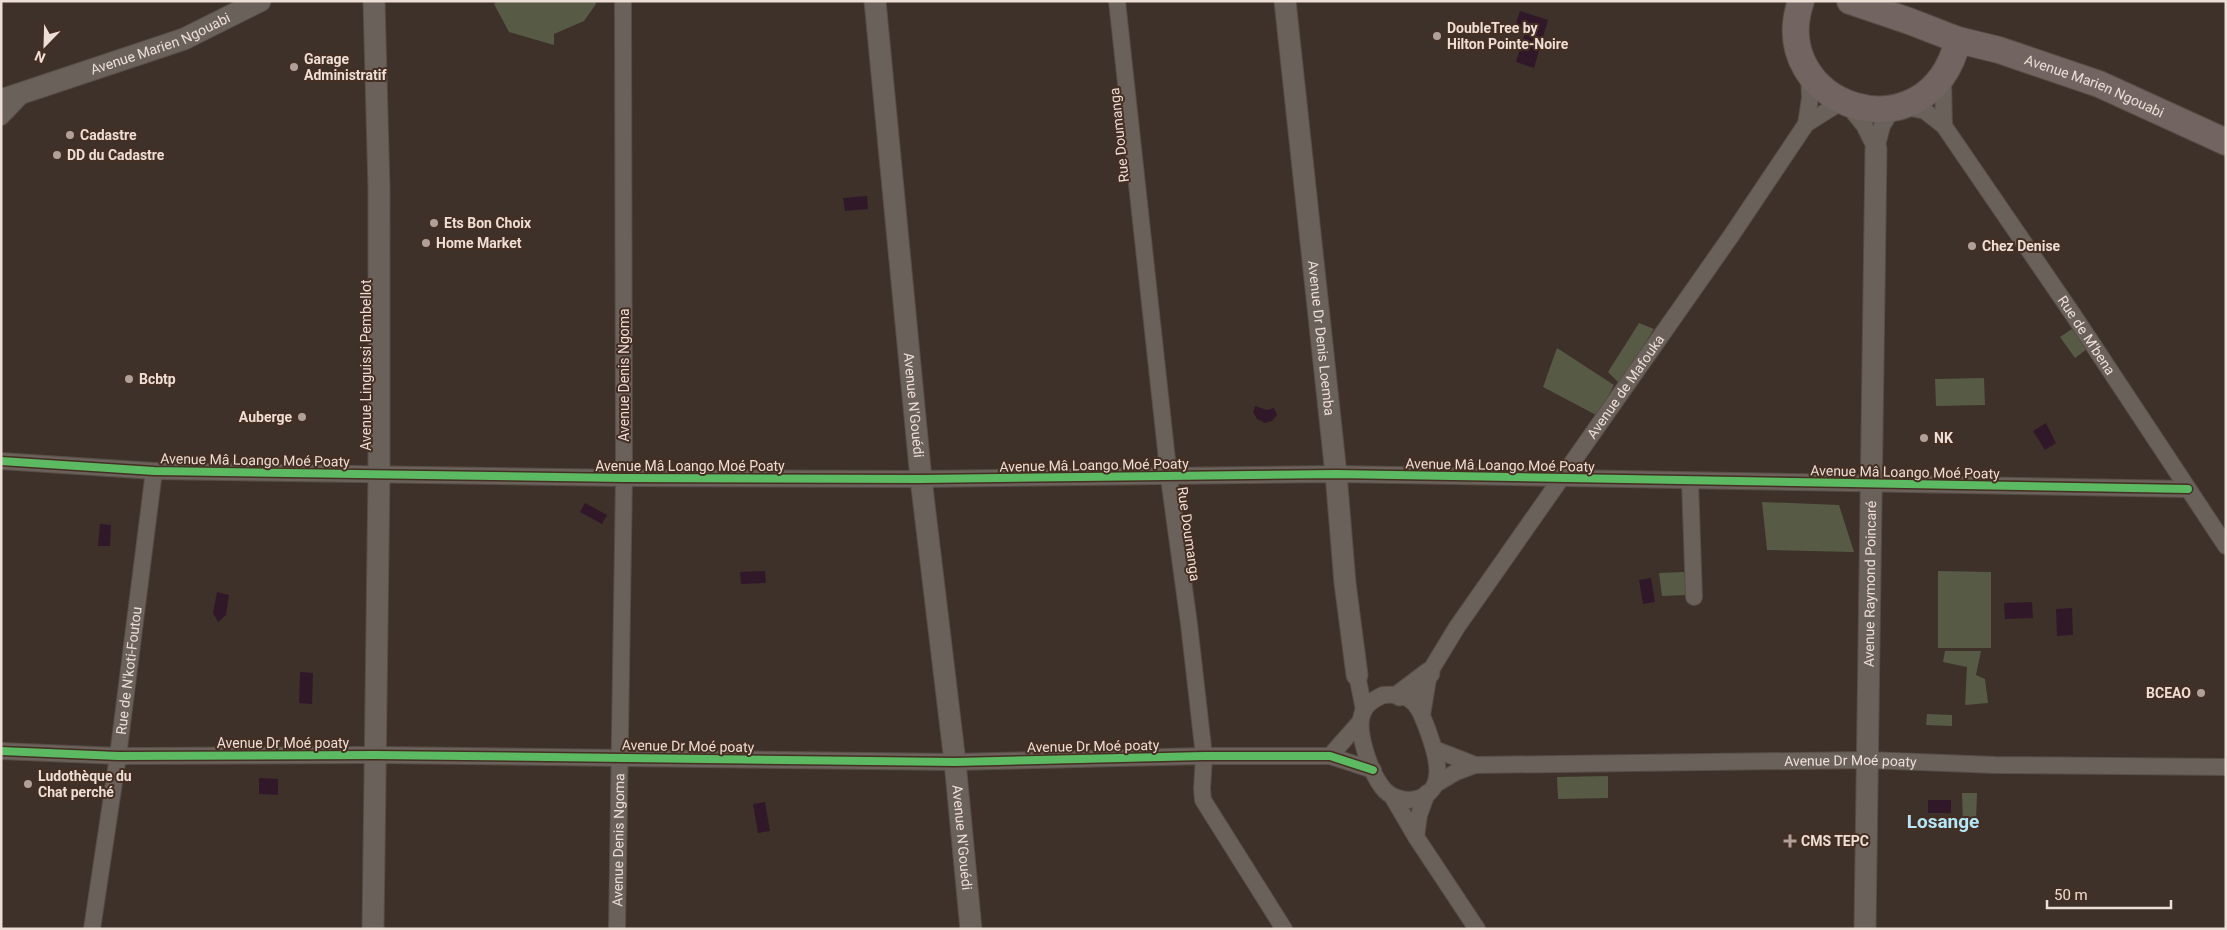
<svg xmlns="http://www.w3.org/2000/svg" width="2227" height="930" font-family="Roboto,sans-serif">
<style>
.green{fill:#575a45}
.water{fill:#311829}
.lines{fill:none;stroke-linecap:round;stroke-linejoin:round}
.minor-casing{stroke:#584d46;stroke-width:18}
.tertiary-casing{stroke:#584d46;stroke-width:23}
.primary-casing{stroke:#584d46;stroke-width:28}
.minor{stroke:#6a615b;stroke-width:16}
.tertiary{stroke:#6a615b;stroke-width:21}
.primary{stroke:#716461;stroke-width:26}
.cycleway-casing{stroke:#452e22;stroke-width:11}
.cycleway{stroke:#5cba63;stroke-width:8}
.poi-dot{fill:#afa19a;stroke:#452e22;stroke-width:2}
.labels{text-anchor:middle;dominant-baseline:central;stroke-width:4;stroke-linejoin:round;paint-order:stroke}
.poi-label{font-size:14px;font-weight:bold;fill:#edded6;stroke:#452e22;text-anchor:start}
.street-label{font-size:14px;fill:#edded6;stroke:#452e22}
.district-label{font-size:19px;font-weight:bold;fill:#b2e7fa;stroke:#452e22}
</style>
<rect width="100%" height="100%" fill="#3d312a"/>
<path class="green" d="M497,1H595L596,4L584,21L554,34V45L509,32L494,4Z
M1639,323L1654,329L1620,384L1608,372Z
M2072,329L2087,349L2075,358L2060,337Z
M1557,348L1614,385L1598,416L1543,387Z
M1984,378L1985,405L1936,406L1935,379Z
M1762,502L1839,505L1854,552L1767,550Z
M1938,571L1991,572V648H1938Z
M1684,572L1687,595L1662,596L1659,573Z
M1945,651H1981L1976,675L1985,679L1988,703L1965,705L1967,667L1943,662Z
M1927,714L1952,715V726L1926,725Z
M1608,776V798L1558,799L1557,777Z
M1962,793H1977L1976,821L1963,822Z"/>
<path class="water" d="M1520,11L1548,20L1534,68L1516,62L1526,30L1515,26Z
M867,196L868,209L845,211L843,198Z
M1255,406L1267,410L1274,408L1277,415L1272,421L1265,423L1257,419L1253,412Z
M2046,423L2056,443L2045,450L2033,431Z
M585,503L607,515L602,524L580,512Z
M100,524L111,525L110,546H98Z
M765,571L766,583L741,584L740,572Z
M1651,578L1655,602L1643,604L1639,580Z
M217,592L229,595L226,615L218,622L213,613Z
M2032,602L2033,618L2005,619L2004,603Z
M2072,608L2073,635L2057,636L2056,609Z
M300,672L313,673L312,704L299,703Z
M259,778L278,779V795L259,794Z
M1928,800H1951V813H1928Z
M765,802L770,831L758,833L753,804Z"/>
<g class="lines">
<defs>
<g id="minor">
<path d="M1117,1L1169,478L1189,624L1204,756L1202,789L1203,800L1284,929"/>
<path d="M1943,78L1944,126"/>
<path d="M1847,104L1864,125L1876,149"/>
<path id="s1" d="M1903,106L1925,111L1944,126L2074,316L2226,546"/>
<path d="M1,117L24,93"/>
<path d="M1806,124L1810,98L1809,72"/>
<path d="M1876,149L1882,126L1892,109"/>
<path d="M1,461L154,471L624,478L921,479L1336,474L2188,489"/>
<path d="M1690,481L1694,597"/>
<path d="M1357,675L1364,710"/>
<path d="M1383,695C1392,695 1401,693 1409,699C1420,706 1423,719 1428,731C1436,753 1449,791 1416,799C1404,802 1389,797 1382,787C1370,771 1355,730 1363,712C1367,703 1375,699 1383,695Z"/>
<path id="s2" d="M1422,715L1429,673L1457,627L1731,236L1806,124L1841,102"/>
<path d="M1434,749L1475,765"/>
<path d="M1,751L118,756L376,755L955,762L1204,756H1330L1373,770"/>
<path d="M1330,756L1360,722"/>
<path id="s3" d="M1436,784L1456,772L1475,765L1868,760L1995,765L2226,767"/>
<path d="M1392,796L1416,837L1477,929"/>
<path d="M1416,837L1419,815L1427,793"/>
<path id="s4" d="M92,929L118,756L154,471"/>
<path id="s5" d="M617,929L624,478L623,1"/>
</g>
<g id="tertiary">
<path id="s6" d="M875,1L921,479L955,762L971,929"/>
<path id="s7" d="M1285,1L1336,474L1345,583L1357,675"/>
<path id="s8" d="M1,100L184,39L260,1"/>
<path d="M1400,695L1429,673"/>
<path d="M373,929L379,474V189L374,1"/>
<path id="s9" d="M1865,929L1876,149"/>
</g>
<g id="primary">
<path d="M1801,1C1765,106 1928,162 1958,40"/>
<path id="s10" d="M1850,1L1909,21L1958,40L1999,50L2099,84L2226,142"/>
</g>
</defs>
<use href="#minor" class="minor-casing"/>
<use href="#tertiary" class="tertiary-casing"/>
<use href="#primary" class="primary-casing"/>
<use href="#minor" class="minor"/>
<use href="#tertiary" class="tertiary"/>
<use href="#primary" class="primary"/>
<defs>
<path id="cycleway" d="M1,461L154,471L624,478L921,479L1336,474L2188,489
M1,751L118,756L376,755L955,762L1204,756H1330L1373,770"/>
</defs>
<use href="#cycleway" class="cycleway-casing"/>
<use href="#cycleway" class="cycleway"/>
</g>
<g class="poi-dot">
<circle cx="1437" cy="36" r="5"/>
<circle cx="294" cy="67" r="5"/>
<circle cx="70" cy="135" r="5"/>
<circle cx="57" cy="155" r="5"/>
<circle cx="434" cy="223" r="5"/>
<circle cx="426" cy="243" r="5"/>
<circle cx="1972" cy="246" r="5"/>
<circle cx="129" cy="379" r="5"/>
<circle cx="302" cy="417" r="5"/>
<circle cx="1924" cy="438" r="5"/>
<circle cx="2201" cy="693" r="5"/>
<circle cx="28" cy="784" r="5"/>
<path d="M1787.5 833.5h5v5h5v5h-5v5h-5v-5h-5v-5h5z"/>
</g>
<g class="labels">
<g class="poi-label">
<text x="1447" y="28">DoubleTree by<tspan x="1447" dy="16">Hilton Pointe-Noire</tspan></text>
<text x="304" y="59">Garage<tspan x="304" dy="16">Administratif</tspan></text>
<text x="80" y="135">Cadastre</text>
<text x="67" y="155">DD du Cadastre</text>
<text x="444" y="223">Ets Bon Choix</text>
<text x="436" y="243">Home Market</text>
<text x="1982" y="246">Chez Denise</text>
<text x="139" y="379">Bcbtp</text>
<text x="292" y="417" text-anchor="end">Auberge</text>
<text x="1934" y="438">NK</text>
<text x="2191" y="693" text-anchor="end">BCEAO</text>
<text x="38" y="776">Ludothèque du<tspan x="38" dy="16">Chat perché</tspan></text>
<text x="1801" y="841">CMS TEPC</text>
</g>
<g class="street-label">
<text stroke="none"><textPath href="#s8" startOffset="169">Avenue Marien Ngouabi</textPath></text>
<text stroke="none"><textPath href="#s10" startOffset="259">Avenue Marien Ngouabi</textPath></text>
<text transform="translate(1119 135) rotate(-96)">Rue Doumanga</text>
<text stroke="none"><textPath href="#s1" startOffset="300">Rue de M'bena</textPath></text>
<text stroke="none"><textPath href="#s7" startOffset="339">Avenue Dr Denis Loemba</textPath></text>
<text transform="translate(366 365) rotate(-90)">Avenue Linguissi Pembellot</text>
<text transform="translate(624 375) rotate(-90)">Avenue Denis Ngoma</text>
<text stroke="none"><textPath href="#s2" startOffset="390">Avenue de Mafouka</textPath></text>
<text stroke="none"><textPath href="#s6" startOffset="406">Avenue N'Gouédi</textPath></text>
<text transform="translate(255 460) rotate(1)">Avenue Mâ Loango Moé Poaty</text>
<text transform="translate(1094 465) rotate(-1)">Avenue Mâ Loango Moé Poaty</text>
<text transform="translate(1500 465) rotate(1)">Avenue Mâ Loango Moé Poaty</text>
<text x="690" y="466">Avenue Mâ Loango Moé Poaty</text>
<text transform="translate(1905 472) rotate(1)">Avenue Mâ Loango Moé Poaty</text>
<text transform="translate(1189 534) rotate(82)">Rue Doumanga</text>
<text stroke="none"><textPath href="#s9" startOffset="345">Avenue Raymond Poincaré</textPath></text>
<text stroke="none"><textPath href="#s4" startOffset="261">Rue de N'koti-Foutou</textPath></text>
<text x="283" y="743">Avenue Dr Moé poaty</text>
<text transform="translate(688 746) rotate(1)">Avenue Dr Moé poaty</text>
<text transform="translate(1093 746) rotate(-1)">Avenue Dr Moé poaty</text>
<text stroke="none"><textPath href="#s3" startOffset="419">Avenue Dr Moé poaty</textPath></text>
<text stroke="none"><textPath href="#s6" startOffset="841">Avenue N'Gouédi</textPath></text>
<text stroke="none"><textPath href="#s5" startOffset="89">Avenue Denis Ngoma</textPath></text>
</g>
<g class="district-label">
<text x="1943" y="821">Losange</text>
</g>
</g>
<rect width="2227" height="930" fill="none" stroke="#edded6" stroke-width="5"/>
<g transform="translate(45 45) rotate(203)" stroke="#452e22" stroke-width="4" paint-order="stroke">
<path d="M0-4L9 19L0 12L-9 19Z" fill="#edded6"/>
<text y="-8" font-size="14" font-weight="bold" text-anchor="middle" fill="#edded6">N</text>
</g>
<path d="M2047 900v8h124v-8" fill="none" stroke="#edded6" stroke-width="2.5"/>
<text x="2054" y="900" font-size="15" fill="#edded6" stroke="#452e22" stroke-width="4" paint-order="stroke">50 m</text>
</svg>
